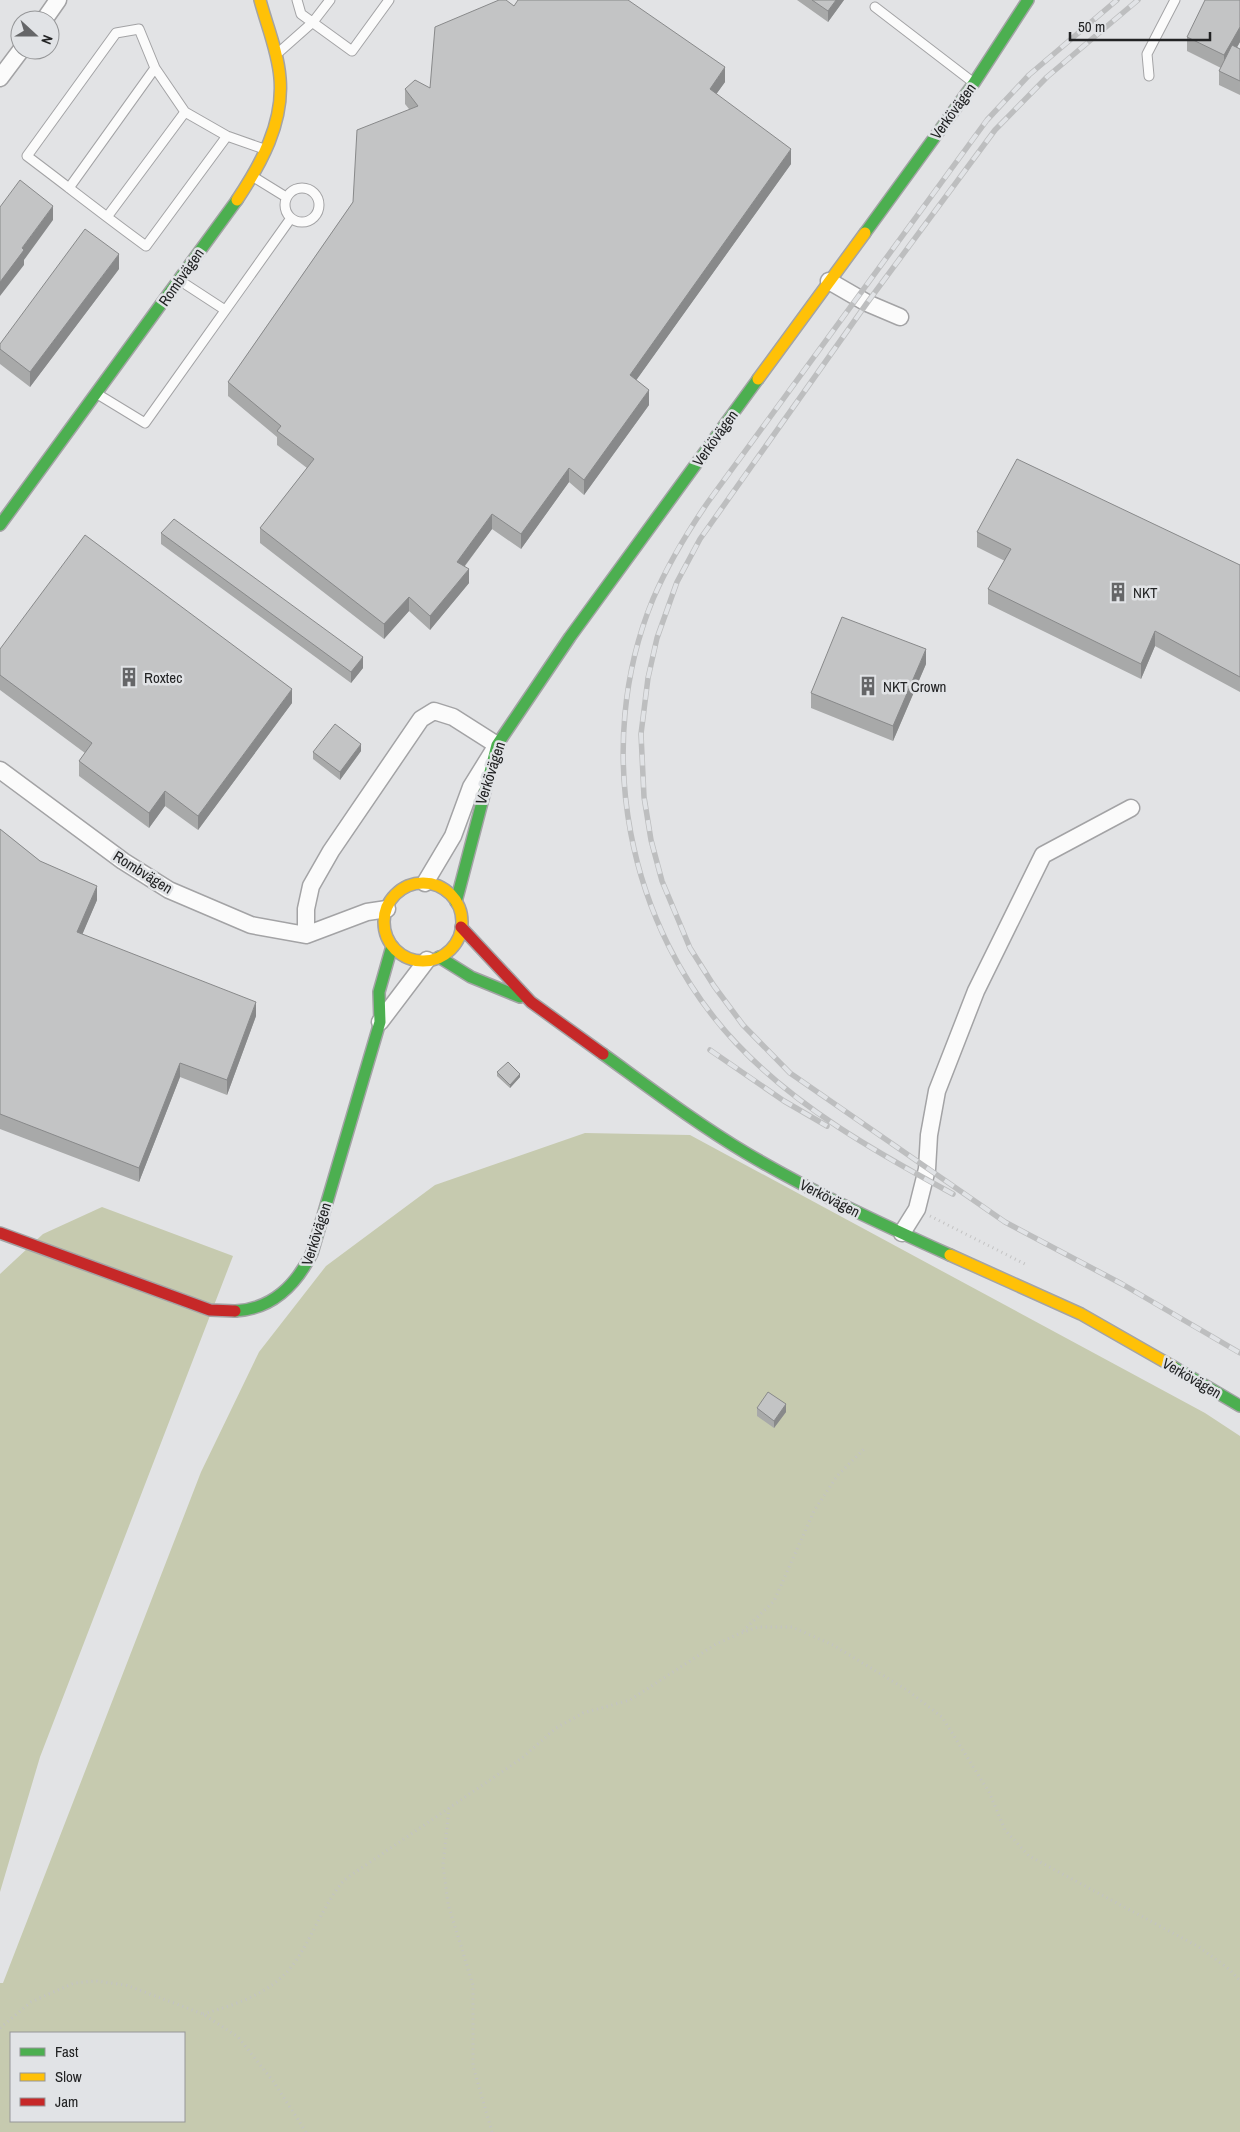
<svg xmlns="http://www.w3.org/2000/svg" width="1240" height="2132" font-family="'Archivo Narrow',sans-serif">
<style>
.green{fill:#c6caaf;fill-rule:evenodd}
.lines{fill:none;stroke-linecap:round;stroke-linejoin:round}
.lane-casing{stroke:#a3a3a5;stroke-width:11}
.street-casing{stroke:#a3a3a5;stroke-width:19}
.fast-casing{stroke:#a3a3a5;stroke-width:14}
.slow-casing{stroke:#a3a3a5;stroke-width:14}
.jam-casing{stroke:#a3a3a5;stroke-width:14}
.path{stroke:#c3c3c3;stroke-width:3;stroke-dasharray:1 4;stroke-linecap:butt}
.lane{stroke:#fbfbfb;stroke-width:9}
.street{stroke:#fbfbfb;stroke-width:16}
.fast{stroke:#4caf50;stroke-width:11}
.slow{stroke:#ffc107;stroke-width:11}
.jam{stroke:#c62828;stroke-width:11}
.rail-casing{stroke:#bdbebf;stroke-width:5.5}
.rail{stroke:#e1e3e6;stroke-width:4;stroke-dasharray:11;stroke-linecap:butt}
.wall{fill:#a8a9a9}
.shaded-wall{fill:#88898a}
.building{fill:#c3c4c5;stroke:#88898a}
.labels{text-anchor:middle;dominant-baseline:central;stroke-width:5;stroke-linejoin:round;paint-order:stroke}
.street-label{font-size:15px;fill:#222324;stroke:#e1e3e6}
.poi-label{font-size:15px;fill:#222324;stroke:#e1e3e6;text-anchor:start}
</style>
<rect width="100%" height="100%" fill="#e2e3e5"/>
<path class="green" d="M585,1133L690,1135L1205,1413L1240,1436V2132H0V1983H3L201,1472L259,1352L326,1266L435,1185ZM11,2033H184V2121H11Z
M102,1207L233,1256L40,1757L0,1892V1274L43,1234Z"/>
<g class="lines">
<defs>
<path id="lane" d="M297,0L301,14L352,51L389,0
M875,7L974,83
M278,53L313,22L330,0
M1149,76L1147,54L1175,0
M227,136L264,149
M252,176L286,197
M285 205a17 17 0 1 1 34 0a17 17 0 1 1-34 0Z
M69,188L155,68L139,29L116,33L27,156C67,186 106,217 146,246L227,136L185,112
M107,217L185,112L155,68
M179,280L225,310
M99,395L145,423L291,218"/>
<path id="street" d="M44,20L58,0
M0,78L21,50
M829,281L867,303L900,317
M0,770L123,861L169,890L251,925L306,935L367,912L387,909
M306,935V909L311,886L331,851L421,719L434,711L453,717L497,745L471,787L453,836L425,883
M380,1022L427,960
M902,1233L917,1209L927,1169L929,1135L937,1091L976,991L1043,855L1131,808"/>
<path id="fast" d="M865,233L974,83L1028,0
M0,525L237,200
M456,902L497,745L570,637L758,379
M439,957L471,977L520,997
M603,1054C650,1088 696,1123 746,1153C812,1192 881,1224 950,1255
M235,1311C273,1309 296,1285 312,1253L380,1022L379,992L392,946
M1172,1366L1240,1406"/>
<path id="slow" d="M237,200C261,164 284,123 280,78C278,52 267,26 260,0
M758,379L865,233
M384 922a39 39 0 1 1 78 0a39 39 0 1 1-78 0Z
M950,1255L1081,1314L1172,1366"/>
<path id="jam" d="M461,927L531,1002L603,1054
M0,1233L210,1310L235,1311"/>
</defs>
<use href="#lane" class="lane-casing"/>
<use href="#street" class="street-casing"/>
<use href="#fast" class="fast-casing"/>
<use href="#slow" class="slow-casing"/>
<use href="#jam" class="jam-casing"/>
<path class="path" d="M930,1216L1025,1264
M743,1631L774,1601L814,1511L837,1476L866,1447
M449,1808L443,1865L448,1904L473,1985V2066L492,2132
M203,2014C237,2004 273,1993 295,1962C313,1936 322,1907 344,1880L522,1758L556,1728L583,1713L630,1700L716,1644L741,1633L758,1627H792L833,1645L907,1690L942,1717L989,1792L1005,1830L1029,1856L1199,1947L1230,1970L1240,1981
M0,2028L31,2002L74,1983L96,1981L126,1985L203,2014L238,2037L273,2081L306,2132"/>
<use href="#lane" class="lane"/>
<use href="#street" class="street"/>
<use href="#fast" class="fast"/>
<use href="#slow" class="slow"/>
<use href="#jam" class="jam"/>
<defs>
<path id="rail" d="M1138,0L1047,77L995,130L867,303L700,539L677,582L657,638L648,678L641,734L644,797L651,840L662,881L690,948L714,986L743,1025L790,1073L1005,1222L1122,1284L1240,1353
M710,1050L784,1101L827,1126
M953,1194C876,1152 797,1108 736,1043C627,927 592,747 653,599C668,564 686,534 708,502L987,120L1029,75L1117,0"/>
</defs>
<use href="#rail" class="rail-casing"/>
<use href="#rail" class="rail"/>
</g>
<path class="wall" d="M797,0H844L828,22Z
M1240,0V42L1237,47L1240,49V95L1219,85V71L1221,68L1187,51V37Z
M514,6L725,82L716,94L791,164L636,380L649,405L584,495L569,482L521,549L492,529L465,566L469,583L430,630L409,611L384,639L260,543V528L307,468L277,445V437L228,396V382L353,202L409,109L405,104V89L430,88Z
M119,269L30,387L0,364V344Z
M977,532L1240,565V692L1155,646L1141,679L988,604V589L1005,561L977,547Z
M161,533L363,668L351,683L161,544Z
M0,649L292,703L198,830L165,806L149,828L79,776V761L85,753L0,690Z
M926,664L893,741L811,708V693Z
M361,751L340,780L313,759V752Z
M0,829L40,861L97,900L82,934L256,1016L227,1095L180,1077L139,1182L0,1129Z
M497,1072L520,1077L510,1088L497,1076Z
M757,1408L786,1412L774,1428L757,1416Z"/>
<path class="shaded-wall" d="M836,0H844L828,22V11Z
M1240,27V42L1224,70V55Z
M725,67V82L710,103V89Z
M791,149V164L630,389V375Z
M53,206V220L24,260V265L0,296V282L22,248Z
M119,254V269L30,387V372Z
M649,390V405L584,495V480Z
M569,468V482L521,549V534Z
M492,514V529L457,576V562Z
M469,569V583L430,630V616Z
M409,597V611L384,639V624Z
M1155,631V646L1141,679V664Z
M926,649V664L893,741V726Z
M363,657V668L351,683V672Z
M292,689V703L198,830V816Z
M361,744V751L340,780V772Z
M165,791V806L149,828V813Z
M97,886V900L77,947V932Z
M256,1002V1016L227,1095V1080Z
M180,1063V1077L139,1182V1168Z
M520,1074V1077L510,1088V1085Z
M786,1404V1412L774,1428V1421Z"/>
<path class="building" d="M499,0H506L514,6L518,0H628L725,67L710,89L791,149L630,375L649,390L584,480L569,468L521,534L492,514L457,562L469,569L430,616L409,597L384,624L260,528L314,459L277,431L281,426L228,382L353,202L357,130L418,106L405,89L415,80L430,88L435,27Z
M812,0H836L828,11Z
M1205,0H1240V27L1224,55L1187,37Z
M1232,45L1240,49V81L1219,71Z
M20,180L53,206L22,248L24,250L0,282V207Z
M85,229L119,254L30,372L0,349V344Z
M1017,459L1240,565V677L1155,631L1141,664L988,589L1011,549L977,532Z
M174,519L363,657L351,672L161,533Z
M85,535L292,689L198,816L165,791L149,813L79,761L92,743L0,675V649Z
M842,617L926,649L893,726L811,693Z
M335,724L361,744L340,772L313,752Z
M0,829L40,861L97,886L77,932L256,1002L227,1080L180,1063L139,1168L0,1114Z
M508,1062L520,1074L510,1085L497,1072Z
M768,1392L786,1404L774,1421L757,1408Z"/>
<defs>
<symbol id="building-bare" viewBox="-9 -9 18 18"><path d="M-4-6H4V6H1V3H-1V6H-4ZM-2.5-4.3h1.7v1.8h-1.7ZM.8-4.3h1.7v1.8H.8ZM-2.5-1h1.7V.8h-1.7ZM.8-1h1.7V.8H.8Z" fill="#656668" stroke="#e1e3e6" stroke-width="2.5" paint-order="stroke"/></symbol>
</defs>
<g fill-rule="evenodd">
<use href="#building-bare" x="1104" y="578" width="28" height="28"/>
<use href="#building-bare" x="115" y="663" width="28" height="28"/>
<use href="#building-bare" x="854" y="672" width="28" height="28"/>
</g>
<g class="labels">
<g class="street-label">
<text transform="translate(953 111) rotate(-54)">Verkövägen</text>
<text transform="translate(181 277) rotate(-55)">Rombvägen</text>
<text transform="translate(715 438) rotate(-54)">Verkövägen</text>
<text transform="translate(490 773) rotate(-72)">Verkövägen</text>
<text transform="translate(143 872) rotate(32)">Rombvägen</text>
<text transform="translate(830 1198) rotate(27)">Verkövägen</text>
<text transform="translate(316 1234) rotate(-72)">Verkövägen</text>
<text transform="translate(1192 1378) rotate(30)">Verkövägen</text>
</g>
<g class="poi-label">
<text x="1133" y="592">NKT</text>
<text x="144" y="677">Roxtec</text>
<text x="883" y="686">NKT Crown</text>
</g>
</g>
<rect x="10" y="2032" width="175" height="90" fill="#e1e3e6" stroke="#959698"/>
<rect x="20" y="2048" width="25" height="8" fill="#4caf50" stroke="#959698"/>
<text x="55" y="2057" font-size="15" fill="#222324">Fast</text>
<rect x="20" y="2073" width="25" height="8" fill="#ffc107" stroke="#959698"/>
<text x="55" y="2082" font-size="15" fill="#222324">Slow</text>
<rect x="20" y="2098" width="25" height="8" fill="#c62828" stroke="#959698"/>
<text x="55" y="2107" font-size="15" fill="#222324">Jam</text>
<g transform="translate(35 35) rotate(111)"><circle r="24" fill="#e1e3e6" stroke="#959698"/>
<path d="M0-4L9 19L0 12L-9 19Z" fill="#656668"/>
<text y="-8" font-size="14" font-weight="bold" text-anchor="middle" fill="#222324">N</text>
</g>
<path d="M1070 32v8h140v-8" fill="none" stroke="#222324" stroke-width="2.5"/>
<text x="1078" y="32" font-size="15" fill="#222324" stroke="#e1e3e6" stroke-width="4" paint-order="stroke">50 m</text>
</svg>
